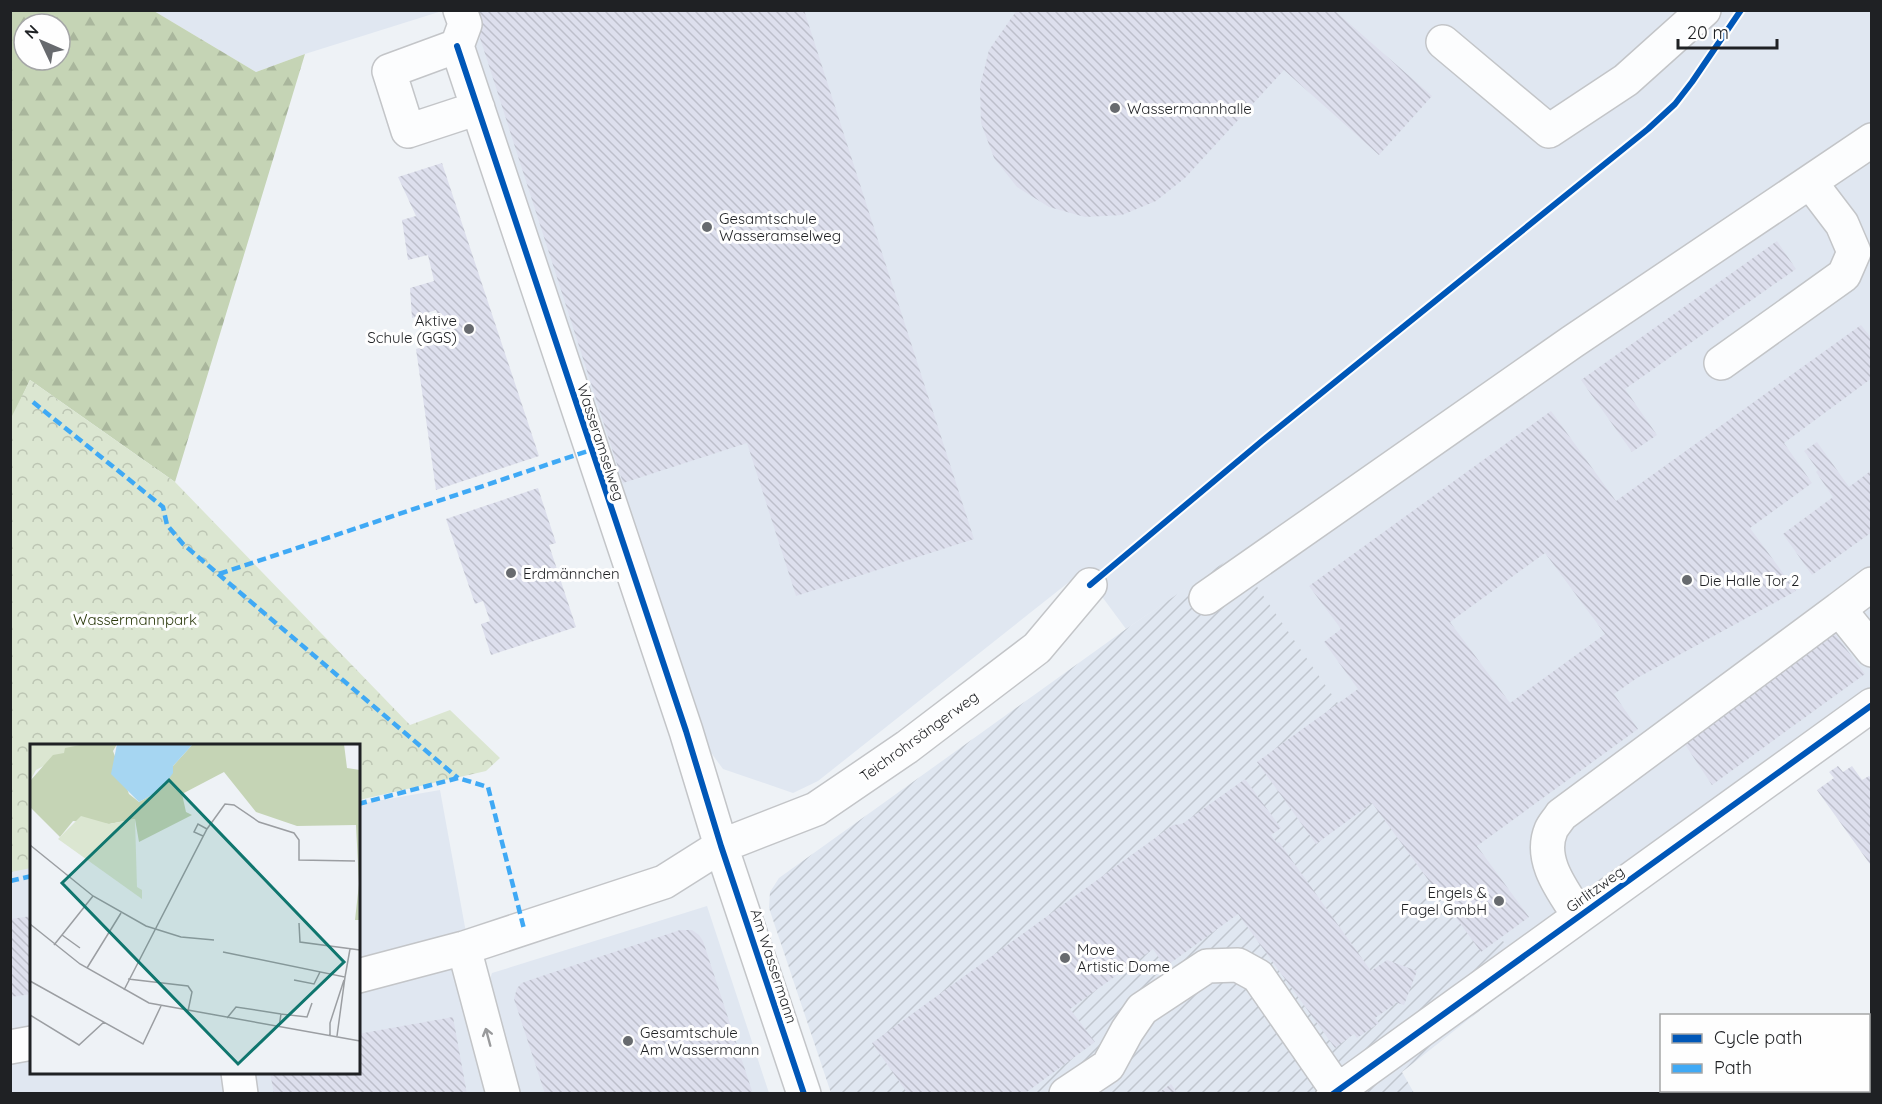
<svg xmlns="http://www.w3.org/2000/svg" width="1882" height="1104" font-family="Quicksand,sans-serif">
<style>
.built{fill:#e0e7f1}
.industrial{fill:url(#industrial-furrows)}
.forest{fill:url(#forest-firs);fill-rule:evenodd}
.park{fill:url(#park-crowns)}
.building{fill:url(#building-back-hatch);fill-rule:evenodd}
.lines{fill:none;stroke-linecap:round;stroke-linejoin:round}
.minor-casing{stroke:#c3c5c8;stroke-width:36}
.minor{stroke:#fcfdfe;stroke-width:33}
.rail-casing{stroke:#cacccd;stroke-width:7}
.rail{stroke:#fefefe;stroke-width:4.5;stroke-dasharray:14;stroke-linecap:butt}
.quiet{stroke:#3fa9f5;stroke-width:4.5;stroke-dasharray:9 4.5;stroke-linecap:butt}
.cycleway-casing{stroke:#fefefe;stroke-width:10}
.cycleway{stroke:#0057b8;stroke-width:6}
.oneway{stroke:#999a9c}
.poi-dot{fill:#676a6e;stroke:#fefefe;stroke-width:2}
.labels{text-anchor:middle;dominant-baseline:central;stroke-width:6;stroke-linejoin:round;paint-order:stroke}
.poi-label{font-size:15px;fill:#1f2124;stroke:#fefefe;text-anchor:start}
.street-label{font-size:15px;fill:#1f2124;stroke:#fefefe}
.park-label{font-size:15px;fill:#2b3a0c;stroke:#fefefe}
.inset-road{fill:none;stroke:#9b9ea2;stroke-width:1.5}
.view{fill:#0f766e;fill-opacity:0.15;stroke:#0f766e;stroke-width:3}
.inset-edge{fill:none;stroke:#1f2124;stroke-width:3}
</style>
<defs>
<pattern id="industrial-furrows" width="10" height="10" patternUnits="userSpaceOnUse" patternTransform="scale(1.5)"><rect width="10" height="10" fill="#e0e7f1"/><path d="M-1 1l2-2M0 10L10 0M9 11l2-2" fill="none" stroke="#c0c6ce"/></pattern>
<pattern id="forest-firs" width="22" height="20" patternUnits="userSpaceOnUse" patternTransform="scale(1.5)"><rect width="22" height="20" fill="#c5d4b5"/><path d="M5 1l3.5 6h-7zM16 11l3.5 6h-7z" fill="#a9b69c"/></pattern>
<pattern id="park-crowns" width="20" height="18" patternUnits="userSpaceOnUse" patternTransform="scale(1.5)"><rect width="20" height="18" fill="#dbe6d1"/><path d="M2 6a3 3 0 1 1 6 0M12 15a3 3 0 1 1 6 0" fill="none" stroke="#bcc5b3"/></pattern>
<pattern id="building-back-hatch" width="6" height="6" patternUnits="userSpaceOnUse" patternTransform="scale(1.5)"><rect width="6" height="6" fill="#dddfed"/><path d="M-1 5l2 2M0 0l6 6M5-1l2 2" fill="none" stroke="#bdbfcb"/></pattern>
</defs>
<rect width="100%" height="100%" fill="#eef2f6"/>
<path class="built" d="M154,11H442L305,54L256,72Z
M461,11H1871V695L1526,974L1235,556L1126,629L1083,571L818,781L793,793L723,769L704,743Z
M440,790L473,971L508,1093H11L10,864L31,861L32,1072H358L359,804Z
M707,906L769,1093H521L487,988L492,973Z
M1871,1020V1093H1783L1786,1090H1868V1023Z"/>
<path class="industrial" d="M1235,555L1526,974L1402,1072L1414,1093H831L769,908L770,892L779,878L1126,629Z"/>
<path class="forest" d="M11,11H154L256,72L305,54L175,482L30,380L11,420ZM24,24H60V60H24Z"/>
<path class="park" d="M30,380L175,482L410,725L450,710L500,758L486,771L359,800L358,746H32L31,868L11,872L10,420Z"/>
<path class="building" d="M471,10H804L974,539L796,596L747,443L623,483Z
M1017,10H1334L1432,96L1379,155L1284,70L1185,178L1156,201L1122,215L1085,217L1049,207L1017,187L994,158L981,123L980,86L989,50Z
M442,163L539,456L436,490L416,349L446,339L436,310L412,318L410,288L434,281L428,255L408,260L402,220L416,216L398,177Z
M1777,241L1796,269L1625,389L1657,435L1632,452L1581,380Z
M1861,325L1872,339V378L1784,443L1812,483L1750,528L1796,591L1637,678L1614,694L1638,729L1477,846L1529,917L1481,952L1372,803L1316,844L1257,762L1358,689L1324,642L1341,629L1309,586L1551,411L1616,501ZM1545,553L1605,634L1510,703L1450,622Z
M1817,442L1849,487L1872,470V532L1812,575L1783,534L1833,497L1816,472L1818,470L1804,451Z
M538,488L556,543L549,545L576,627L491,655L481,624L490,621L483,601L475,604L446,519Z
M1835,634L1865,674L1712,785L1684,743Z
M1838,766L1843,772L1852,766L1862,780L1869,776L1872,779V867L1817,790L1834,778L1829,772Z
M1245,779L1281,828L1271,835L1277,843L1279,842L1371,971L1387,960L1417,971L1404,1005L1395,1002V1004L1375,1018L1379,1023L1357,1038L1354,1034L1335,1048L1238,914L1165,967L1153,949L1070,1009L1095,1042L1024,1094H908L872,1043L1173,825L1182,824Z
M32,916V994L10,997V919Z
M680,930H692L699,935L703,941L753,1094H545L514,999L517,988L522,983L533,979Z
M453,1017L467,1094H274L270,1072H358V1034Z
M1171,1084L1178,1094H1157Z"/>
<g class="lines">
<defs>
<path id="minor" d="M1443,42L1549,131L1626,80L1704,10
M457,46L686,731L721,846L804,1094
M457,46L389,71L408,131L478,108
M457,46L465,24L460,10
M1721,363L1844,275L1854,252L1842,224L1810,182
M1872,584L1839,609L1872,650
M1206,598L1572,342L1872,140
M1579,916C1564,892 1538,861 1551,830C1553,825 1558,820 1561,815L1839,609
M464,948L503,1094
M358,976L464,948L664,882L721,846L816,809L907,747L1037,648L1090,585
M10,1047L32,1043
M238,1072L241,1094
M1066,1094L1108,1066L1127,1031L1142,1009L1207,966L1238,965L1258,976L1337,1090
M1333,1094L1872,705"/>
</defs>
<use href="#minor" class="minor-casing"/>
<use href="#minor" class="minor"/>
<defs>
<path id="rail" d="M1868,1048L1872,1045
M1809,1094L1813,1090
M1864,1094L1868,1090"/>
</defs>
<use href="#rail" class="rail-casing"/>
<use href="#rail" class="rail"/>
<path class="quiet" d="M33,402L163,507L167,525L183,544L458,778
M219,574L591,450
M358,804L458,778L488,787L524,929
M10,881L32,876"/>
<defs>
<path id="cycleway" d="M457,46L686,731L721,846L804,1094
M1090,585L1262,441L1648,129L1675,104L1692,82L1741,10
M1333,1094L1872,705"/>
</defs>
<use href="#cycleway" class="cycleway-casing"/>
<use href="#cycleway" class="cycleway"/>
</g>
<defs><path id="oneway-shaft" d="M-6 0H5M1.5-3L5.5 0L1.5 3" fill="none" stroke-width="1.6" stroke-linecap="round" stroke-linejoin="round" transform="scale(1.5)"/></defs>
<use class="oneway" href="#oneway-shaft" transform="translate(488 1037) rotate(-105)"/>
<g class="poi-dot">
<circle cx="1115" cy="108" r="6"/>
<circle cx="707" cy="227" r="6"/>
<circle cx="469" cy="329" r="6"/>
<circle cx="511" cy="573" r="6"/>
<circle cx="1687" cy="580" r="6"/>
<circle cx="1499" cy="901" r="6"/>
<circle cx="1065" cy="958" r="6"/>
<circle cx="628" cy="1041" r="6"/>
</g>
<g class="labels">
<g class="poi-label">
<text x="1127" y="108">Wassermannhalle</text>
<text x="719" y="218">Gesamtschule<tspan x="719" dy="17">Wasseramselweg</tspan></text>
<text x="457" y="320" text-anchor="end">Aktive<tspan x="457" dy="17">Schule (GGS)</tspan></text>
<text x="523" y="573">Erdmännchen</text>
<text x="1699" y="580">Die Halle Tor 2</text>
<text x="1487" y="892" text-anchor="end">Engels &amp;<tspan x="1487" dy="17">Fagel GmbH</tspan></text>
<text x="1077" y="949">Move<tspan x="1077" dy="17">Artistic Dome</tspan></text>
<text x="640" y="1032">Gesamtschule<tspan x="640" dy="17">Am Wassermann</tspan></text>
</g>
<g class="street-label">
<text transform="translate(601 442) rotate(72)">Wasseramselweg</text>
<text transform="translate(919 736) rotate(-36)">Teichrohrsängerweg</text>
<text transform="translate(1595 889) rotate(-36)">Girlitzweg</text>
<text transform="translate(774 966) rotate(72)">Am Wassermann</text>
</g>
<g class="park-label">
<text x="135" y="619">Wassermannpark</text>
</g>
</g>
<g transform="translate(30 744)">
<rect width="330" height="330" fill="#eef2f6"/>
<path d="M0,0H55L6,26L0,37Z" fill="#dbe6d1"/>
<path d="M55,0H87L83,7L99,50L109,58L131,46L143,22L163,0H314L317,24L330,26V176H325L329,140L326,81L267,82L226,68L194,28L152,50L156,68L162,71L109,98L105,75L79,80L43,77L30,93L0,63V37L23,11L34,9L35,4Z" fill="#c5d4b5"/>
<path d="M51,72L79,80L105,75L107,143L112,146V155L28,95Z" fill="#dbe6d1"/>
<path d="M87,0H163L143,22V29L131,46L109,58L81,30Z" fill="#a6d6f2"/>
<path class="inset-road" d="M173,92L164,88L168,80L177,85M0,101L63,152L116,182L151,193L184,196M269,179L270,198L330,206M0,180L50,220L119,259L330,297M32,191L50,204M24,201L63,152M193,208L315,233L307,292M57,224L91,169M315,233L320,205M98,235L158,242L162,248L158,267M264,236L284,240L290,228M0,237L113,300L131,262M94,246L177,85L195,60L204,61L229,78L264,89L269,96V116L325,117M0,271L49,301L74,278M197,274L206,263L251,270M249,283L251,270L277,273L282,259M300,291V279L314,236"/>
<path class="view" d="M139,36L314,218L208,320L32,139Z"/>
<rect width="330" height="330" class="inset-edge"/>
</g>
<rect width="1882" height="1104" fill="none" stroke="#1f2124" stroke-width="24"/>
<rect x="1660" y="1014" width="210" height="78" fill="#fefefe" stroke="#a5a6a7" stroke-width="1.5"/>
<rect x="1672" y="1034" width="30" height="9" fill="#0057b8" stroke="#a5a6a7" stroke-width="1.5"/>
<text x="1714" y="1044" font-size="18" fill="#1f2124">Cycle path</text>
<rect x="1672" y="1064" width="30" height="9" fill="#3fa9f5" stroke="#a5a6a7" stroke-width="1.5"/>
<text x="1714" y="1074" font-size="18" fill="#1f2124">Path</text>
<g transform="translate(42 42) rotate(314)"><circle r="28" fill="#fefefe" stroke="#a5a6a7" stroke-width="1.5"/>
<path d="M0-4.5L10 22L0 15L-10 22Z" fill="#676a6e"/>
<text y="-9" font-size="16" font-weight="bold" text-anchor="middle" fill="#1f2124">N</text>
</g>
<path d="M1678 39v9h99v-9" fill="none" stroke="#1f2124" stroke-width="3"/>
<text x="1687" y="39" font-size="18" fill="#1f2124" stroke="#fefefe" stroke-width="4.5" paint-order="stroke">20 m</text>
</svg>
